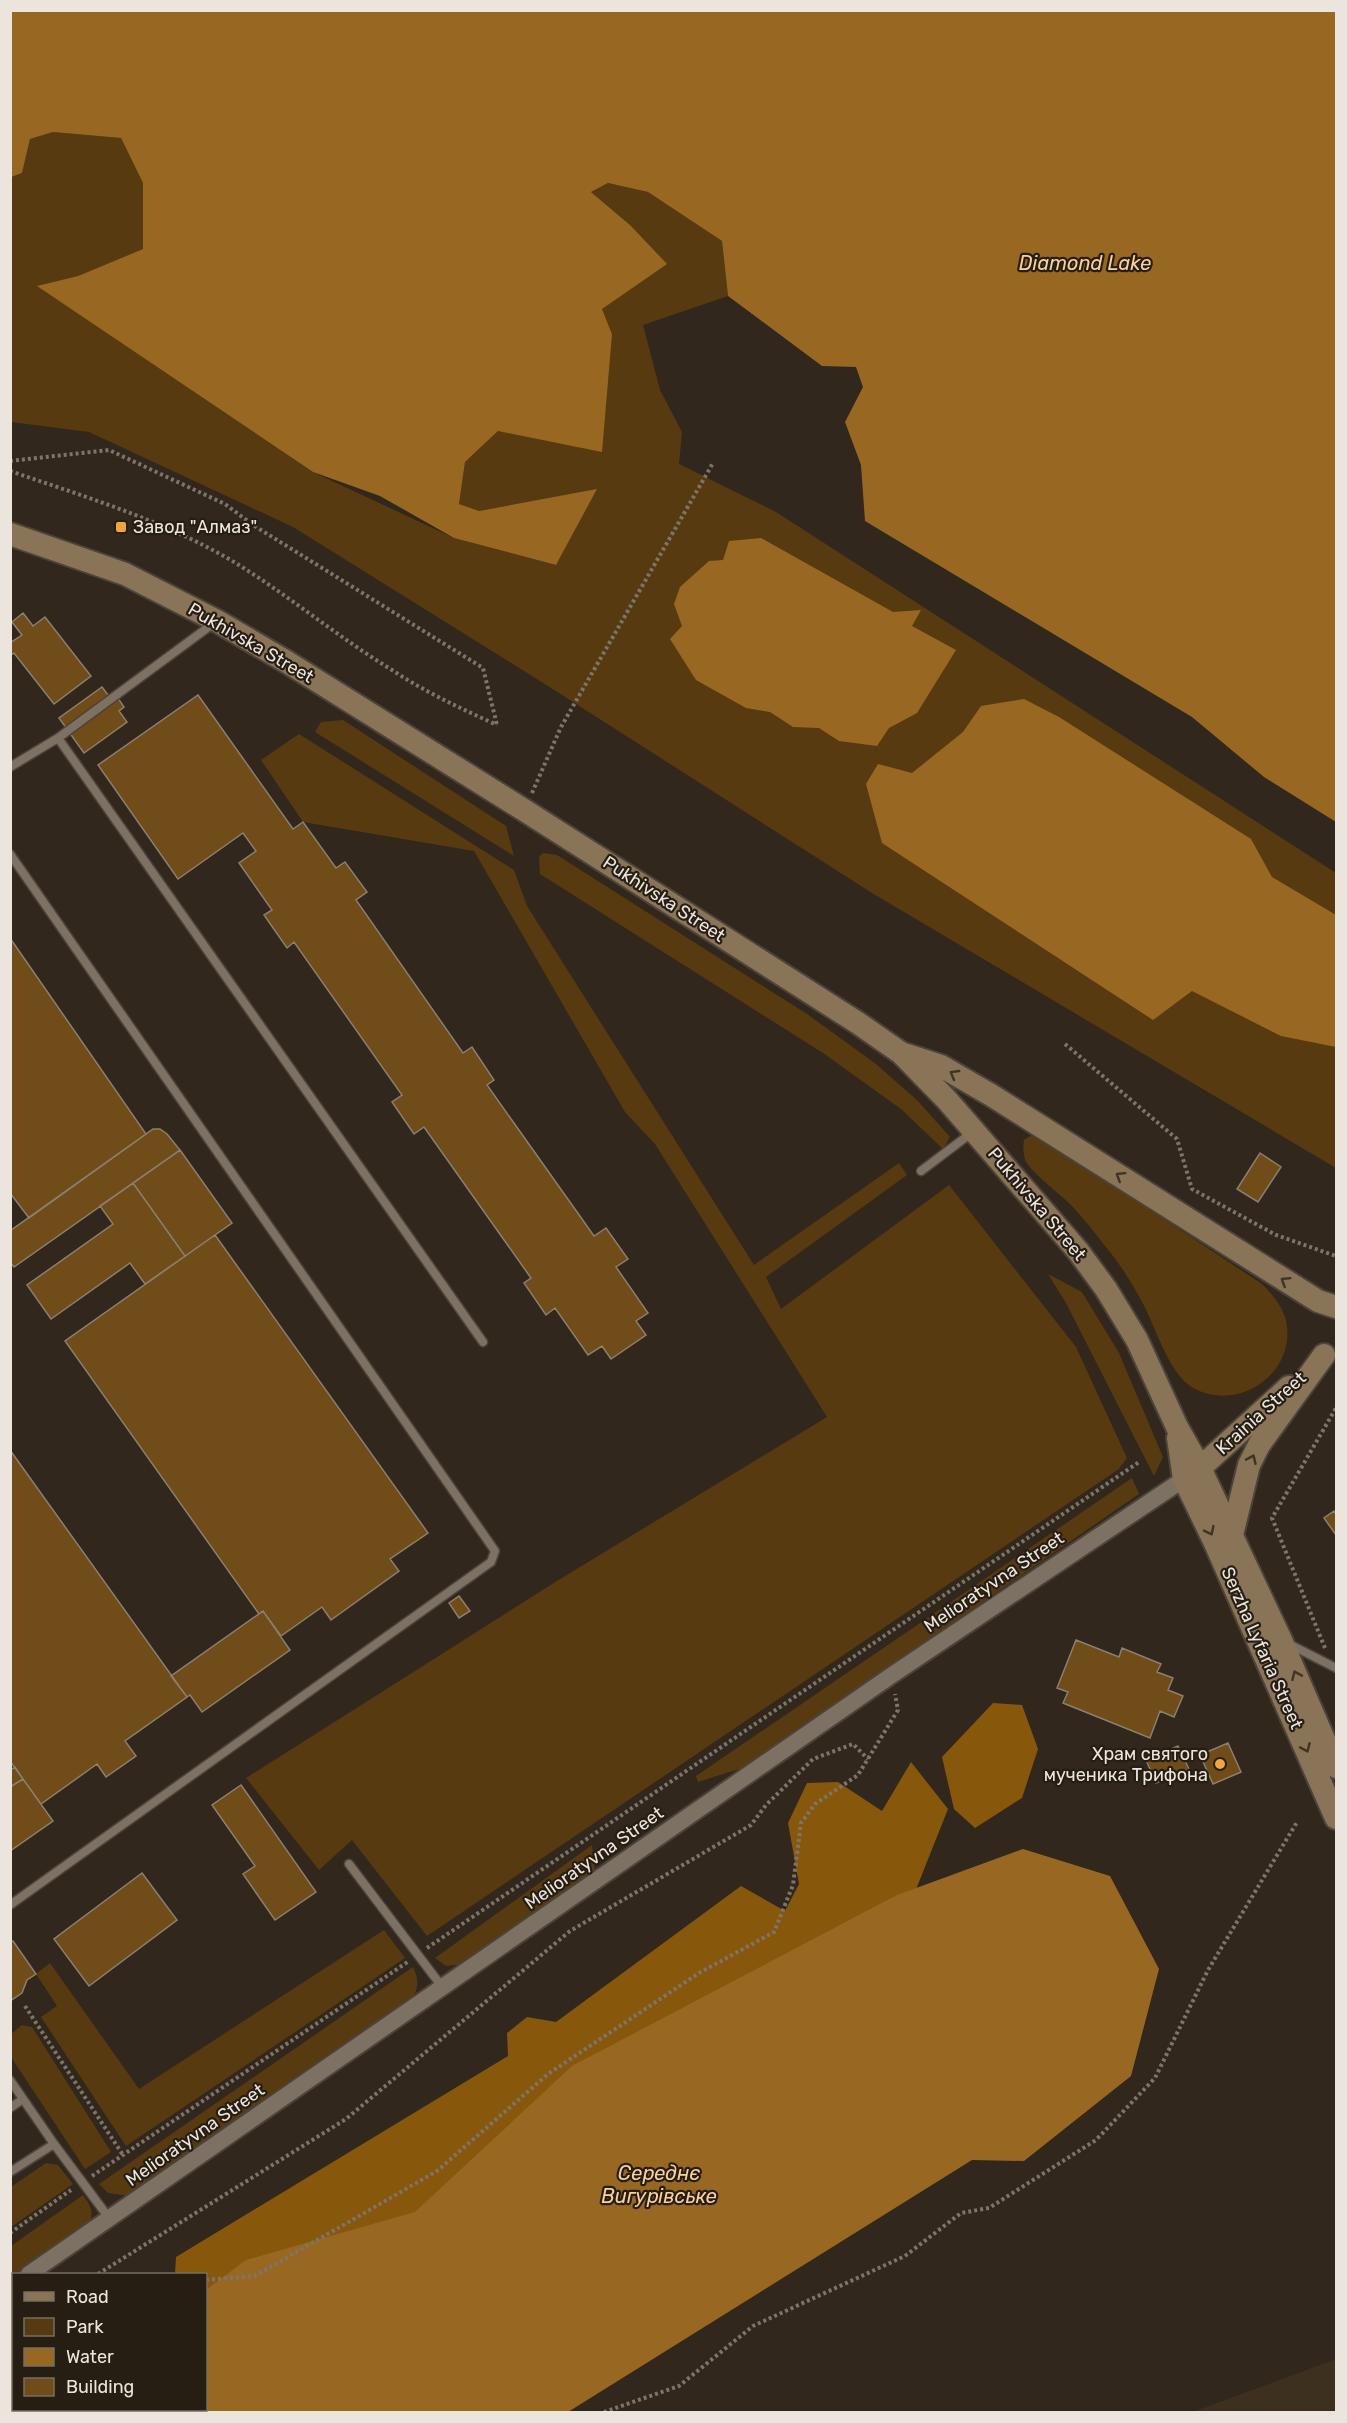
<svg xmlns="http://www.w3.org/2000/svg" width="1347" height="2423" font-family="Rubik,sans-serif">
<style>
.built{fill:#3e301f}
.green{fill:#583a10}
.forest{fill:#87580c}
.water{fill:#986823}
.building{fill:#704c18;stroke:#8b7f72;stroke-width:1.5}
.lines{fill:none;stroke-linecap:round;stroke-linejoin:round}
.lane-casing{stroke:#4c433a;stroke-width:11}
.street-casing{stroke:#4c433a;stroke-width:20}
.secondary-casing{stroke:#4c433a;stroke-width:26}
.path{stroke:#7d756b;stroke-width:4;stroke-dasharray:3 3;stroke-linecap:butt}
.lane{stroke:#7c7163;stroke-width:8}
.street{stroke:#7c7163;stroke-width:16}
.secondary{stroke:#8a7457;stroke-width:22}
.oneway{stroke:#403424}
.poi-dot{fill:#f0a63e;stroke:#271e13;stroke-width:2}
.labels{text-anchor:middle;dominant-baseline:central;stroke-width:4.5;stroke-linejoin:round;paint-order:stroke}
.poi-label{font-size:18px;fill:#ece5de;stroke:#271e13;text-anchor:start}
.street-label{font-size:18px;fill:#ece5de;stroke:#271e13}
.water-label{font-size:20px;font-style:italic;fill:#fad19e;stroke:#271e13}
</style>
<rect width="100%" height="100%" fill="#31271c"/>
<path class="built" d="M1336,2359V2412H1193Z"/>
<path class="green" d="M53,132L121,138L143,183V249L78,276L38,286L313,472L454,538L556,565L596,490L478,511L459,504L465,462L498,431L521,434L612,334L602,309L630,225L591,192L608,183L648,192L722,241L728,296L643,325L660,390L682,432L679,464L776,512L1336,873V1168L872,893L548,686L293,527L89,432L11,422L10,177L22,173L30,139Z
M343,720L506,826L514,856L315,732L321,722Z
M299,734L514,870L527,906L754,1265L899,1163L907,1175L766,1277L781,1309L949,1185L1076,1347L1127,1458L1119,1469L427,1936L352,1840L319,1870L246,1778L552,1584L827,1417L655,1144L625,1112L474,851L303,822L261,760Z
M543,853L557,855L807,1014L876,1064L918,1101L950,1137L943,1149L901,1109L823,1053L540,874L539,857Z
M1030,1136L1040,1137L1262,1284C1272,1294 1280,1303 1285,1317C1300,1369 1242,1413 1195,1389C1168,1375 1155,1324 1140,1298C1131,1282 1121,1266 1110,1252C1097,1236 1084,1218 1069,1203C1058,1193 1034,1174 1026,1162C1023,1156 1023,1146 1024,1140Z
M1048,1274L1082,1292L1119,1353L1163,1457L1154,1476L1066,1303Z
M1132,1478L1139,1494L742,1768L698,1782L696,1776Z
M592,1845L595,1871L464,1964L446,1966L435,1958Z
M384,1930L405,1958L126,2146L41,2017L57,2006L36,1974L50,1963L139,2089Z
M413,1967C420,1981 418,1990 410,2003L130,2196L108,2193L99,2184Z
M22,2025L32,2027L111,2152L85,2169L11,2057V2034Z
M46,2163L58,2165L73,2184L11,2227V2187Z
M83,2195C92,2207 95,2215 87,2227L20,2274H14L13,2279L11,2281V2246Z"/>
<path class="forest" d="M993,1703L1022,1705L1038,1749L1022,1798L975,1828L954,1809L942,1757Z
M911,1762L948,1809L911,1902L399,2243L206,2299V2274H175L176,2257L508,2056L507,2033L527,2017L556,2022L741,1886L785,1911L799,1884L788,1823L807,1783L838,1782L882,1811Z
M13,2350L14,2410H50L39,2412H11L10,2351Z"/>
<path class="water" d="M10,11H1336V822L1264,777L1192,717L865,521L861,465L845,422L863,387L856,367L822,366L728,296L722,241L648,192L608,183L591,192L630,225L667,264L602,309L612,334L602,452L498,431L465,462L459,504L479,511L597,489L556,565L454,538L380,496L313,472L37,286L78,276L143,249V183L121,138L53,132L30,139L22,173L11,177Z
M761,538L893,612L921,610L912,626L956,650L917,713L889,728L877,746L839,741L819,728L793,727L770,712L746,708L696,680L670,639L682,626L674,604L680,587L709,561L723,560L729,541Z
M1024,699L1059,717L1251,839L1272,877L1336,915V1047L1281,1036L1192,991L1153,1020L882,843L866,784L878,764L912,773L963,732L981,706Z
M1023,1849L1110,1876L1159,1969L1131,2076L1024,2161L972,2160L568,2412H37L41,2410H206V2290L246,2260L415,2212L572,2066L897,1895Z"/>
<path class="building" d="M23,613L33,626L45,617L91,676L54,704L14,653L10,656V643L22,635L12,622Z
M102,687L111,699L116,695L124,707L119,711L127,722L84,753L59,718Z
M198,695L293,829L303,822L336,868L345,862L367,892L356,900L463,1053L472,1047L494,1080L487,1085L594,1236L606,1228L628,1259L616,1267L648,1313L636,1321L646,1335L611,1359L602,1346L588,1355L555,1308L546,1315L524,1283L531,1278L424,1127L414,1134L392,1102L402,1095L294,942L287,948L264,915L272,910L239,863L256,851L243,833L178,879L98,765Z
M10,938L146,1134L29,1218L10,1193Z
M153,1129H160L167,1134L180,1150L14,1267L10,1262V1231Z
M180,1150L232,1223L185,1256L133,1183Z
M1260,1153L1281,1167L1258,1202L1237,1189Z
M133,1183L185,1256L145,1284L130,1263L51,1319L27,1285L113,1224L100,1206Z
M215,1235L428,1533L390,1559L399,1571L331,1620L322,1607L281,1636L263,1611L259,1614L65,1341Z
M10,1450L187,1697L125,1741L136,1756L106,1777L97,1764L41,1804L10,1761Z
M1334,1511L1336,1514V1535L1324,1518Z
M459,1596L470,1611L459,1618L449,1603Z
M263,1611L290,1650L202,1712L190,1695L187,1697L171,1676Z
M1076,1640L1119,1657L1122,1648L1161,1664L1157,1672L1173,1678L1168,1690L1183,1696L1174,1717L1160,1711L1150,1738L1063,1703L1068,1692L1057,1688Z
M1228,1743L1241,1772L1213,1784L1200,1755Z
M1178,1746L1189,1769L1156,1783L1146,1760Z
M15,1767L23,1779L10,1787V1770Z
M23,1779L53,1821L10,1851V1787Z
M241,1785L316,1892L275,1920L243,1874L255,1866L212,1805Z
M142,1873L177,1920L89,1986L54,1939Z
M13,1941L36,1974L27,1980L22,1993L10,2001V1943Z"/>
<g class="lines">
<defs>
<path id="lane" d="M58,738L483,1342
M10,767L58,738L214,623
M10,854L495,1551L491,1562L10,1905
M921,1171L974,1131
M1289,1644L1336,1668
M349,1864L443,1988
M10,2080L54,2144L109,2218
M10,2108L23,2099
M10,2172L54,2144"/>
<path id="street" d="M29,2274L892,1675L1184,1479
M10,2288L14,2286"/>
<path id="secondary" d="M10,534L125,574L217,621L287,662L524,810L858,1023L901,1053L947,1100L1078,1251L1106,1289L1137,1340L1177,1427L1200,1468L1281,1640L1336,1767
M904,1054L941,1066L991,1095L1318,1301L1336,1307
M1178,1438L1184,1479L1215,1543L1336,1818
M1188,1476L1200,1468L1289,1387
M1232,1535L1249,1465L1259,1445L1324,1355"/>
</defs>
<use href="#lane" class="lane-casing"/>
<use href="#street" class="street-casing"/>
<use href="#secondary" class="secondary-casing"/>
<path class="path" d="M10,461L109,450L225,504L253,525L483,668L497,725
M10,471C86,497 165,521 234,562C288,595 338,637 392,670C425,692 460,708 497,725
M532,793L561,727L713,463
M1065,1044L1177,1139L1192,1189L1276,1235L1336,1256
M1325,1648L1272,1518L1336,1408
M427,1948L1139,1462
M25,2006L123,2155
M92,2176L409,1961
M10,2233L71,2190
M98,2274L346,2119L570,1931L751,1825L766,1805L813,1759L853,1744L868,1759
M206,2280L255,2276L437,2171L548,2074L699,1973L774,1932L793,1885L801,1823L815,1804L858,1775L898,1710L895,1694
M10,2330L14,2328
M10,2410L14,2408
M604,2412L679,2386L753,2326L905,2256L961,2213L989,2208L1096,2140L1155,2078L1208,1970L1297,1822"/>
<use href="#lane" class="lane"/>
<use href="#street" class="street"/>
<use href="#secondary" class="secondary"/>
</g>
<defs><path id="oneway-chevron" d="M-2-3.5L2.5 0L-2 3.5" fill="none" stroke-width="1.6" stroke-linecap="round" stroke-linejoin="round" transform="scale(1.5)"/></defs>
<g class="oneway">
<use href="#oneway-chevron" transform="translate(954 1074) rotate(-150)"/>
<use href="#oneway-chevron" transform="translate(1120 1176) rotate(-148)"/>
<use href="#oneway-chevron" transform="translate(1285 1281) rotate(-148)"/>
<use href="#oneway-chevron" transform="translate(1252 1459) rotate(-66)"/>
<use href="#oneway-chevron" transform="translate(1210 1531) rotate(64)"/>
<use href="#oneway-chevron" transform="translate(1296 1675) rotate(-114)"/>
<use href="#oneway-chevron" transform="translate(1306 1748) rotate(66)"/>
</g>
<g class="poi-dot">
<rect x="115" y="521" width="12" height="12" rx="3"/>
<circle cx="1220" cy="1764" r="6"/>
</g>
<g class="labels">
<g class="poi-label">
<text x="133" y="527">Завод "Алмаз"</text>
<text x="1208" y="1754" text-anchor="end">Храм святого<tspan x="1208" dy="21">мученика Трифона</tspan></text>
</g>
<g class="street-label">
<text transform="translate(251 643) rotate(30)">Pukhivska Street</text>
<text transform="translate(664 899) rotate(33)">Pukhivska Street</text>
<text transform="translate(1037 1204) rotate(50)">Pukhivska Street</text>
<text transform="translate(1261 1413) rotate(-42)">Krainia Street</text>
<text transform="translate(994 1582) rotate(-34)">Melioratyvna Street</text>
<text transform="translate(1262 1648) rotate(66)">Serzha Lyfaria Street</text>
<text transform="translate(594 1858) rotate(-35)">Melioratyvna Street</text>
<text transform="translate(195 2135) rotate(-35)">Melioratyvna Street</text>
</g>
<g class="water-label">
<text x="1085" y="263">Diamond Lake</text>
<text x="659" y="2173">Середнє<tspan x="659" dy="23">Вигурівське</tspan></text>
</g>
</g>
<rect width="1347" height="2423" fill="none" stroke="#ece5de" stroke-width="24"/>
<rect x="12" y="2273" width="195" height="138" fill="#271e13" stroke="#766e64" stroke-width="1.5"/>
<rect x="24" y="2292" width="30" height="9" fill="#8a7457" stroke="#766e64" stroke-width="1.5"/>
<text x="66" y="2303" font-size="18" fill="#ece5de">Road</text>
<rect x="24" y="2318" width="30" height="18" fill="#583a10" stroke="#766e64" stroke-width="1.5"/>
<text x="66" y="2333" font-size="18" fill="#ece5de">Park</text>
<rect x="24" y="2348" width="30" height="18" fill="#986823" stroke="#766e64" stroke-width="1.5"/>
<text x="66" y="2363" font-size="18" fill="#ece5de">Water</text>
<rect x="24" y="2378" width="30" height="18" fill="#704c18" stroke="#766e64" stroke-width="1.5"/>
<text x="66" y="2393" font-size="18" fill="#ece5de">Building</text>
</svg>
